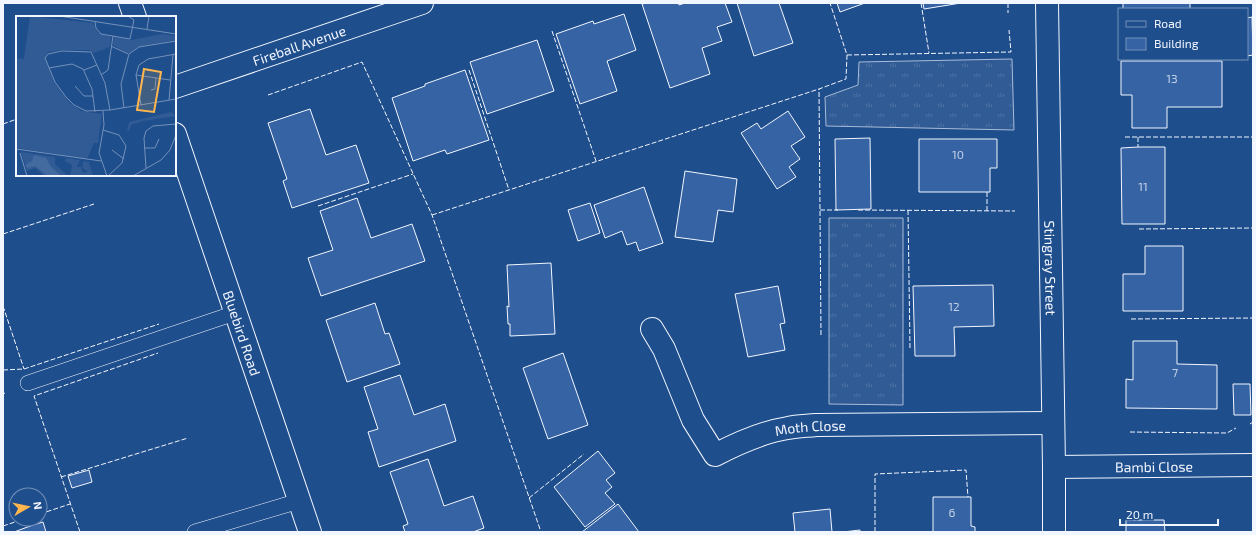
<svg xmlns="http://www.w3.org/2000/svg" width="1256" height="535" font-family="'Exo 2',sans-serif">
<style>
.grass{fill:url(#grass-tufts);stroke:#a8bbd7}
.building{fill:#3563a3;stroke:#f2f6ff}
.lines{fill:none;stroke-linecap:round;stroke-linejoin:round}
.service-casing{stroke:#f2f6ff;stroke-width:16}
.minor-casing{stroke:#f2f6ff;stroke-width:24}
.service{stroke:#1f4e8c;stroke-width:15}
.minor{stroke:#1f4e8c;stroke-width:22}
.fence{stroke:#f2f6ff;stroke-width:1;stroke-dasharray:5 2;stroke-linecap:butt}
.labels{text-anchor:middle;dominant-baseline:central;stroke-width:3;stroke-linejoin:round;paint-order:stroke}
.number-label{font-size:12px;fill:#c3d1e8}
.street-label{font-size:14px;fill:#f2f6ff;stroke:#1f4e8c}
.inset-road{fill:none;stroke:#7391ba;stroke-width:1}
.view{fill:#ffb74d;fill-opacity:0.15;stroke:#ffb74d;stroke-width:2}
.inset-edge{fill:none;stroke:#f2f6ff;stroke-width:2}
</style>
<defs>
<pattern id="grass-tufts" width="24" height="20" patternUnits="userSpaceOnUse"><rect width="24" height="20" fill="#305b95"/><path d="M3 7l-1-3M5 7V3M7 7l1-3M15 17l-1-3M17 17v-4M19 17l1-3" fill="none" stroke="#4e73a5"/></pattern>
</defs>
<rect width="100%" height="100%" fill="#1f4e8c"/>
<path class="grass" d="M1012,59L1014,130L826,126L825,97L858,85L859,62Z
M829,218H903V405L829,404Z"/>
<path class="building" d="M647,3H678L679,5L685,3H725L732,22L717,27L722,41L702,48L710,74L670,88L642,4Z
M737,3H779L793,43L754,56Z
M837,3H865L840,12Z
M923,3H961L924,9Z
M1123,3H1190V9H1123Z
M624,14L636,50L607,61L617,91L580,104L556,34L593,21L594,24Z
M1252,17L1253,55L1247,56V18Z
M537,40L554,91L487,114L470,62Z
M1121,61H1222V107H1167V128H1132V95H1121Z
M465,70L489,140L447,154L445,150L413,161L392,98L425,86V84Z
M310,109L326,155L356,145L369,183L292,208L283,181L287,179L268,123Z
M788,111L805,137L791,146L800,159L789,167L796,177L777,189L741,133L757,123L761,129Z
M870,138L871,209L836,210L835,139Z
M919,139H997V168H990V192H919Z
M1138,147H1165V224H1122L1121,148Z
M685,171L737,179L733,212L718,210L713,242L675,237Z
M644,187L663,243L639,251L636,242L627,245L622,231L605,238L594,205Z
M357,198L371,238L412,224L425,261L321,296L308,258L333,250L320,211Z
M590,203L600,233L578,241L568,210Z
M1145,246H1183V311H1123V274H1145Z
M551,263L555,334L510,336V324H508L507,306L509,307L507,265Z
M993,285L994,326L954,327L955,356H915L913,286Z
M778,286L785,323L780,324L785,350L748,357L735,294Z
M375,303L385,334L389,333L400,364L347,382L326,320Z
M1133,341H1177V364L1217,365V409L1126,408V379L1133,380Z
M563,353L588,425L548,439L523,368Z
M400,375L414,415L445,404L456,441L379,467L368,432L378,429L364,387Z
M1233,384H1250L1251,415H1234Z
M598,451L615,473L606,480L612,487L605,493L615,504L585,527L554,487Z
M428,459L444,506L473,496L484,528L473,532H405L403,526L408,524L390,472Z
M89,470L92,482L72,488L68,476Z
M933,497H971V526L975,527V532H933Z
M618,504L639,532H582Z
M830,509L832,532H795L793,513Z
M1126,520H1164L1165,532H1126Z
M43,522L46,532H14L33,525Z
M860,530V532H843Z"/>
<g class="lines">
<defs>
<path id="service" d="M28,383L235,313
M195,532L299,501"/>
<g id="minor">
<path d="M130,3L135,17"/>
<path id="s1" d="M1047,3L1054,467V532"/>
<path id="s2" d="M175,87L422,3"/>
<path id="s3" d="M175,134L310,532"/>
<path id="s4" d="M652,329L664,349L693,420L715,455C738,443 762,432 788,428C797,426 807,426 816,425L1053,423"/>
<path id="s5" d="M1054,467L1253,465"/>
</g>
</defs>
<use href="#service" class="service-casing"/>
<use href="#minor" class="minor-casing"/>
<use href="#service" class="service"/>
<use href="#minor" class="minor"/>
<path class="fence" d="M921,3L929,53
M1008,3V13
M1253,18V3
M552,31L596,161
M1253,52V86
M847,55L1011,52L1009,30
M469,70L509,190
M268,95L362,62L432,215L541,532
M3,124L17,119
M1125,137H1253
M1138,137V147
M318,206L413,174
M820,210H838
M858,210L1015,211
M908,210L910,348
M987,211V192
M432,215L819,89
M1139,229L1253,228
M3,234L94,204
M3,306L24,369
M1131,319L1253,318
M821,335L819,89L846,79L847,55L830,3
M3,370L24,369L159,324
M3,394L5,393
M1250,424L1253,422
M1130,432L1227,433L1236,428
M61,477L188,438
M529,498L584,454
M40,514L70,504
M31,519L33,525
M3,526L24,519
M80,532L34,396L158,353
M875,532V474L966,470L968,497"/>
</g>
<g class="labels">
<g class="number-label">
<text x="1172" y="78">13</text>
<text x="958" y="154">10</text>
<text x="1143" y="186">11</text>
<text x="954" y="306">12</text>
<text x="1175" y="372">7</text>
<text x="952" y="512">6</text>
</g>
<g class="street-label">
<text stroke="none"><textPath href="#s2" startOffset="131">Fireball Avenue</textPath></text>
<text stroke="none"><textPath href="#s1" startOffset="265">Stingray Street</textPath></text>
<text stroke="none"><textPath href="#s3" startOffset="210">Bluebird Road</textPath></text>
<text stroke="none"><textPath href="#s4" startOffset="242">Moth Close</textPath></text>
<text stroke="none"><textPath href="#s5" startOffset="100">Bambi Close</textPath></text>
</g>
</g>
<g transform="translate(16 16)">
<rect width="160" height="160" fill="#1f4e8c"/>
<path d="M50,142L64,144L61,151H65V147L66,155L68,157L72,155L67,153V145L73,146L77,160H54L56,149L49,145Z" fill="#305b95"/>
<path d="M14,0L77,7L82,17L95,21L94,31L78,37L73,34H46L32,36L29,41L38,66L53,86L65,95L86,98L82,127H78L71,143L0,132V42L8,43ZM146,18L160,20V24L122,31L112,38L97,29L98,21L116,24ZM155,96L160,100L127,105L115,109L113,115L111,114L113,106ZM5,136L39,141V148L52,160H28L19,152L11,155Z" fill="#305b95"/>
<path d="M0,62L10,67L15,99L24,119L23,128L18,134L0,122Z" fill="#305b95"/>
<path d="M18,139L30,142L35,151L45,160H32L19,150L11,152L9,149L16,145Z" fill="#446ba0"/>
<path class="inset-road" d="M43,0L160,18M79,6L80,12L85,18L114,23L118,4L112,0M131,13L133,0M95,30L112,38M46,35L75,36L89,67L94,94L70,95L58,89L50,81L39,66L29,42L32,38ZM33,52L56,48L67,53L76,73L79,96M68,54L81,49M85,59L92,54L97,20M120,59L154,64M59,70L68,80H77M135,74L139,73L140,62M153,84L157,39M125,89L120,59L123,49L132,43L160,38M108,92L105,68L113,38L123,31L160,25M94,94L160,83M87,95L88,109L83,137L91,160M87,114L103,119L110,130L106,147L92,160M128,132H139L143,123M0,133L85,145M96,134L108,143M4,137L11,160M130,152L128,122L130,115L137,110L160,108M117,160L145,144L154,134L160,119"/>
<path class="view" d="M128,53L145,56L138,96L121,94Z"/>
<rect width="160" height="160" class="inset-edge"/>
</g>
<rect width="1256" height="535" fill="none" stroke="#f2f6ff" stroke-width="8"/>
<rect x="1118" y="8" width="130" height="52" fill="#1f4e8c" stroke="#7391ba"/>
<rect x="1126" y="21" width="20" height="6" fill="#1f4e8c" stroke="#7391ba"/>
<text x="1154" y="28" font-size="12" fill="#f2f6ff">Road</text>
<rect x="1126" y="38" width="20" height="12" fill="#3563a3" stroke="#7391ba"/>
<text x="1154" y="48" font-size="12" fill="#f2f6ff">Building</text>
<g transform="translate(28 507) rotate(81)"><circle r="19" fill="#1f4e8c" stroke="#7391ba"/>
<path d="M0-3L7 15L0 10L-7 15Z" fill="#ffb74d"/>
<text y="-6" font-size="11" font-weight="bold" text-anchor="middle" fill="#f2f6ff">N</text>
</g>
<path d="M1120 519v6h98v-6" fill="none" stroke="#f2f6ff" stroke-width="2"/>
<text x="1126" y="519" font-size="12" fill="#f2f6ff" stroke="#1f4e8c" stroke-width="3" paint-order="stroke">20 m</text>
</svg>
